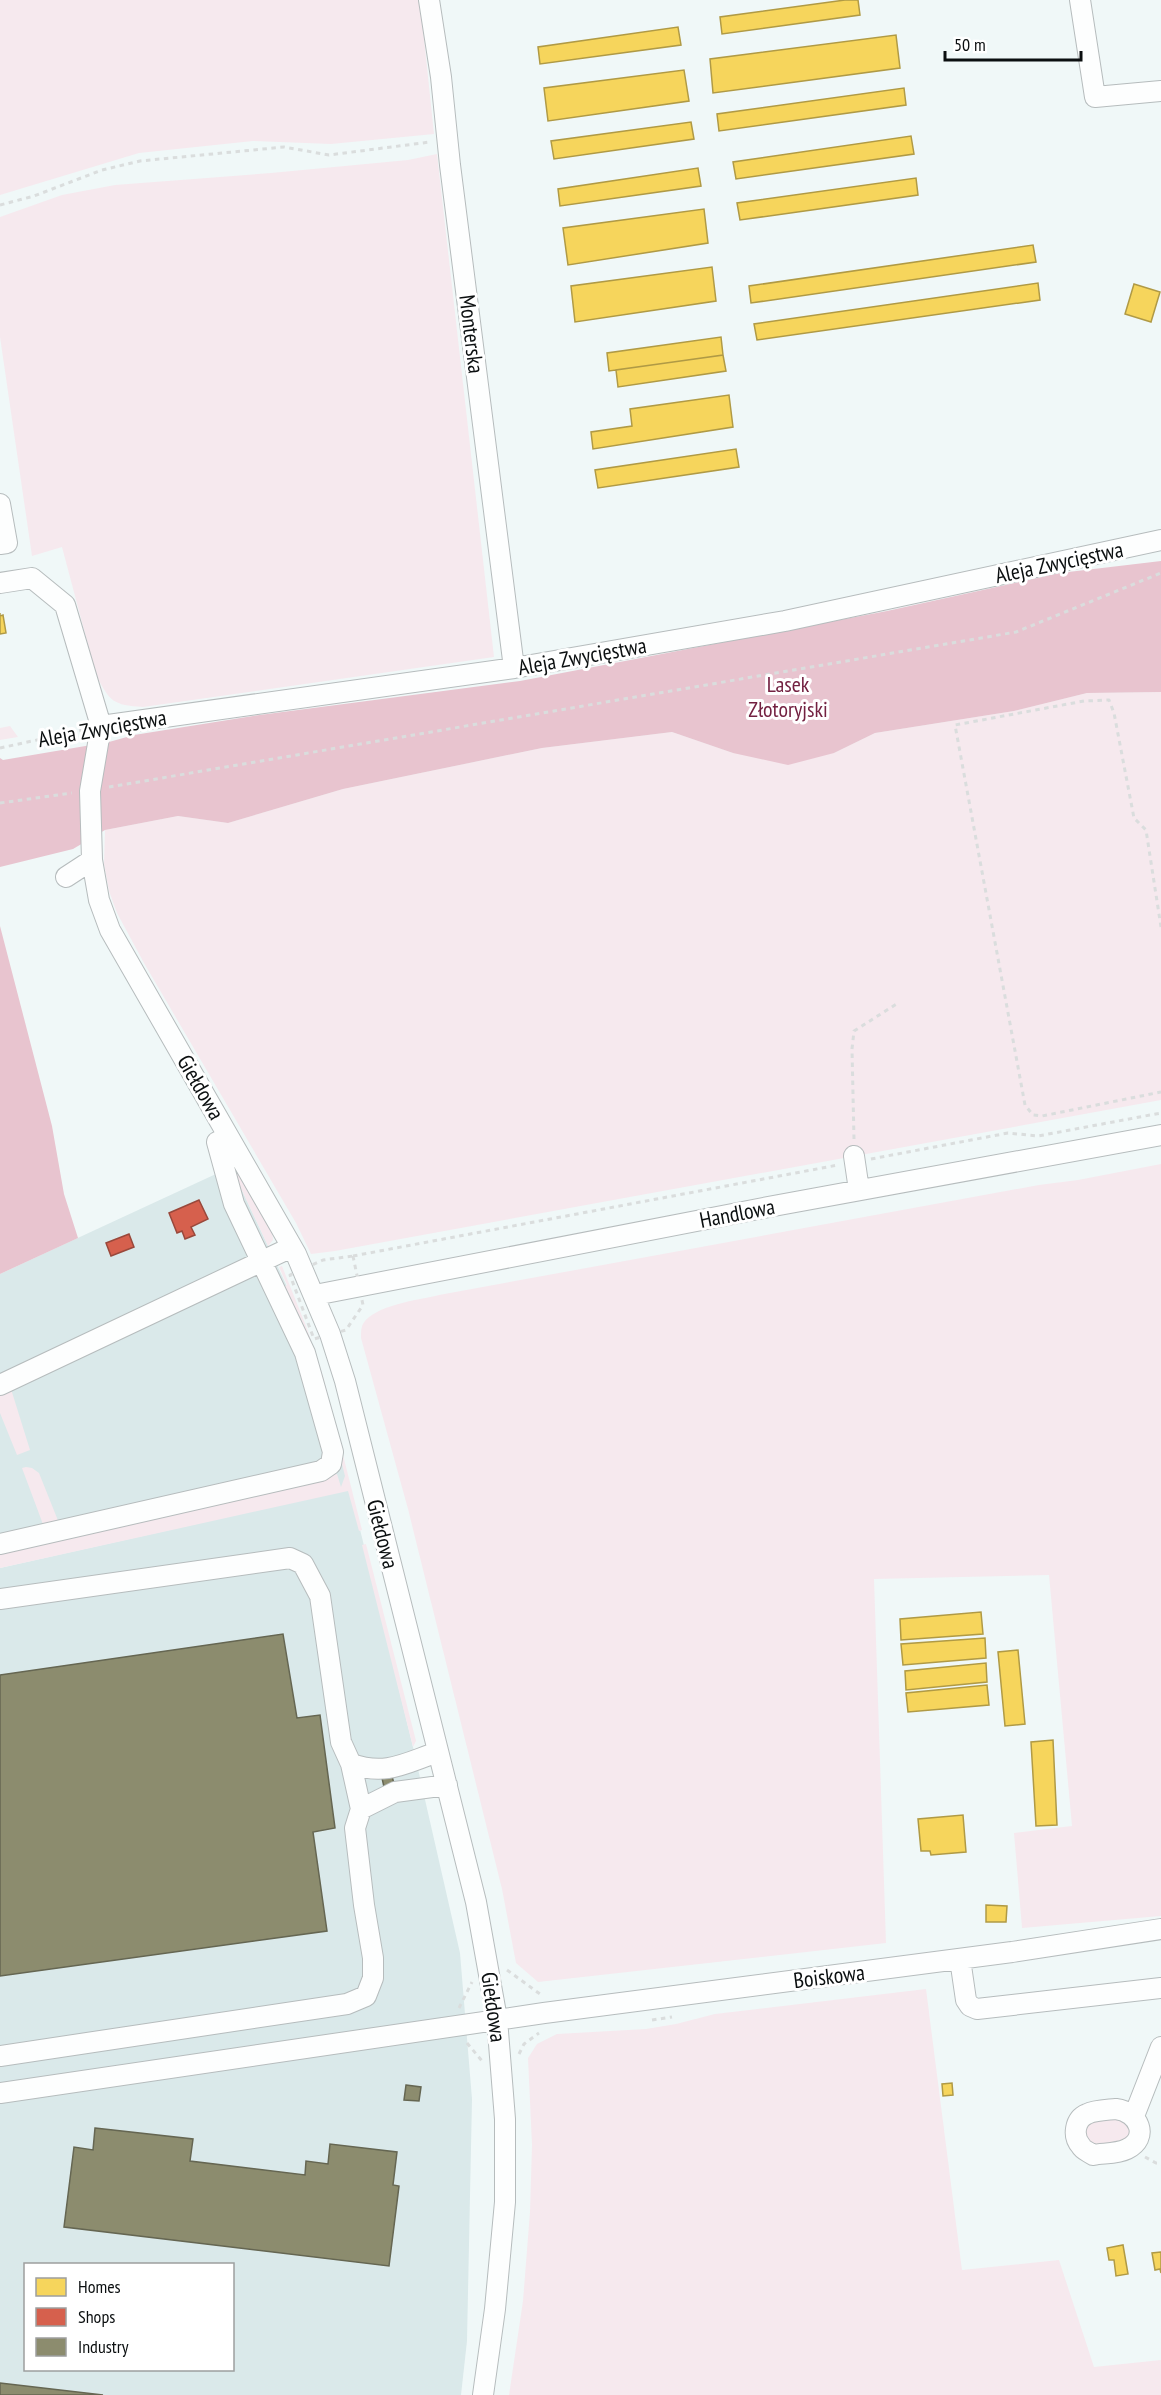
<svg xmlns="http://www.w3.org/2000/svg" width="1161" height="2395" font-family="'PT Sans Narrow',sans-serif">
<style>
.built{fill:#dae9ea;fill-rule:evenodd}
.green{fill:#f6e9ee}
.forest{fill:#e8c4cf}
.homes{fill:#f6d55c;stroke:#b09a45;stroke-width:1.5}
.shops{fill:#d6604d;stroke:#99483b;stroke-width:1.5}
.industry{fill:#8c8c6e;stroke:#656652;stroke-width:1.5}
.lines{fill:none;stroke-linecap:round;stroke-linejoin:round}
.minor-casing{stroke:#b6bcbd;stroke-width:22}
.path{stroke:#dadddd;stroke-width:3;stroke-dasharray:4.5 4.5;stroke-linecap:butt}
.minor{stroke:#fdfefe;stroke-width:20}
.labels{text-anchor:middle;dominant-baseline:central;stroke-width:6;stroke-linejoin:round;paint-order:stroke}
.street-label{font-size:22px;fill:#0b0f10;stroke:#fff}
.park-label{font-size:22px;fill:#732141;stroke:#fff}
</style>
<rect width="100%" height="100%" fill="#f0f8f8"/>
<path class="built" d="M231,1167L298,1310L329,1402L413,1747L460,1953L472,2099L467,2341L461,2395H0V1568L294,1502L0,1566V1274ZM26,2264H232V2370H26Z"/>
<path class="green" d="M0,0H420L434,134L331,144L253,141L139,153L0,195Z
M437,154L494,657L143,707C113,705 110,702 96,675L62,547L32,556L0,337V217L62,195L115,185L271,173L408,160Z
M1161,692V1100L335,1251L311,1254L296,1223L144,963L117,913L109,891L104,864L105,830L178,816L228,823L343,789L542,748L672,732L733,753H834L875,733L1014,711L1087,693Z
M10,726L18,737L0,740V728Z
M227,1153L272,1230L273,1240L268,1246L231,1167Z
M1161,1164V1916L1022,1928L1014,1833L1072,1826L1049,1575L874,1579L886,1943L538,1982L516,1963L502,1889L408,1509L361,1338C361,1334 361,1327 363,1324C374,1305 419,1300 439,1295L1039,1185L1078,1180Z
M282,1266L306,1326L323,1376L362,1530L359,1531L348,1491L0,1568V1550L337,1474L341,1487L345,1476L324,1393L282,1288L287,1285L279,1267Z
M11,1389L30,1450L17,1455L0,1413V1394Z
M26,1467L32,1468L39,1473L59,1523L44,1527L22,1468Z
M366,1544L416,1741L413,1747L362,1545Z
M926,1989L962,2270L1059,2260L1094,2367L1161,2360V2395H509L523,2301L530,2212L532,2145L528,2058L537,2044L557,2034L646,2029L676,2024L715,2014Z
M1124,2117L1132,2132L1129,2140L1096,2149L1085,2140L1084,2126L1088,2121Z"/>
<path class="forest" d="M1161,561V692L1087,693L1014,711L875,733L834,753L788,765L733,753L672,732L542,748L343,789L228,823L178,816L105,830L73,849L0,867V758L3,760L109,742L134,735L253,716L520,681L887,611L1060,573Z
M0,926L52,1126L64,1194L78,1238L0,1274Z"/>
<path class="homes" d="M845,0H858L860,15L722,34L720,17Z
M678,27L681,45L540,64L538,47Z
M896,35L900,68L713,93L710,59Z
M684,70L689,101L548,121L544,88Z
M904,88L906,105L719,131L717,114Z
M691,122L694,139L554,159L551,141Z
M911,136L914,154L736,179L733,162Z
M698,168L701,186L560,206L558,189Z
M916,178L918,195L740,220L737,203Z
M704,209L708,243L568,265L563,228Z
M1033,245L1036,262L751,303L749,286Z
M712,267L716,301L575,322L571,286Z
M1038,283L1040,300L757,340L754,324Z
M1134,284L1160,292L1151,322L1125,314Z
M721,337L723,355L609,371L607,353Z
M723,355L726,371L618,387L616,370Z
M729,395L733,427L593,449L591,432L632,426L630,409Z
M736,449L739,467L598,488L595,470Z
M0,613V616L3,615L6,633L0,634Z
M981,1612L983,1634L901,1640L900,1619Z
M985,1638L986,1658L903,1665L901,1644Z
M1018,1650L1025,1724L1005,1726L998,1652Z
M986,1663L987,1682L906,1690L905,1671Z
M987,1685L989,1705L908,1712L906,1693Z
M1053,1740L1057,1825L1036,1826L1031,1742Z
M963,1815L966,1852L931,1855L930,1851H921L918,1819Z
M986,1905L1007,1906L1006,1922H986Z
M952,2083L953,2095L943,2096L942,2084Z
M1123,2245L1128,2274L1116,2276L1114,2260H1109L1107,2248Z
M1161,2252V2273L1160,2269L1155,2270L1152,2253Z"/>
<path class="shops" d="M199,1200L208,1219L191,1227L195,1235L185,1239L182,1231L177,1233L169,1213Z
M129,1234L134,1247L111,1256L106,1243Z"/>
<path class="industry" d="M283,1634L297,1718L320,1715L335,1828L313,1832L327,1931L0,1976V1675Z
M392,1776L394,1784L384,1787L382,1778Z
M406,2085L421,2087L419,2101L404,2100Z
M95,2128L193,2139L190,2161L305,2175L306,2161L328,2164L330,2144L397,2152L393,2185L399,2186L389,2266L64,2227L74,2147L93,2150Z
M0,2383L103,2395H0Z"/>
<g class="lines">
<defs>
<path id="minor" d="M429,0L441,77L450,165L514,668
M1080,0L1095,97L1161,91
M0,504L7,543L0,544
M0,583L32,578L65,605L101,726L90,791L92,860L99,900L110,930L296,1254L330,1334L345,1381L476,1902L497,2019L505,2119V2202L495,2309L483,2395
M101,726L514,668L785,621L1161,540
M66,877L92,860
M854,1156L859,1190
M315,1295L779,1205L1161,1135
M0,1385L292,1247
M0,1544L321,1471L331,1464L333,1452L305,1353L234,1204L217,1142
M0,1599L290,1558L303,1564L320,1596L341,1742L351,1764C387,1776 405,1763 438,1752
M351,1764L361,1809
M960,1959L966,2000L970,2006L977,2009L1161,1988
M0,2056L347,2004L366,1996L373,1978V1958L364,1905L355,1828L361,1809L395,1792L447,1785
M0,2093L544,2013L1012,1952L1161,1929
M1116,2109C1139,2112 1150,2138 1127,2149C1117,2154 1103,2153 1093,2155C1089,2152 1083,2150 1081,2146C1072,2136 1075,2119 1087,2114C1095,2110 1107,2110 1116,2109Z
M1134,2116L1161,2047"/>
</defs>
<use href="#minor" class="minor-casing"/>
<path class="path" d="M0,205L34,196L102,170L140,161L284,147L329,155L430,142
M0,748L83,730
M109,787L1016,632L1161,573
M0,803L72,793
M1161,927L1146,830L1134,818L1114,713L1109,700L1084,701L955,725L1025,1105L1033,1115L1042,1116L1161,1092
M854,1139L852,1049L854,1031L898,1003
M871,1159L1008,1133L1038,1136L1161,1113
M353,1256L838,1165
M353,1256L363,1305L346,1330L314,1339L290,1275L323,1260Z
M507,1970L540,1994
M459,2008L472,1982
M652,2020L672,2017
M467,2043L482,2061
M519,2054L524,2044L539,2033
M1145,2157L1156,2163H1161"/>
<use href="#minor" class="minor"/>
</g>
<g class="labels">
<g class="street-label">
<text transform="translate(472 334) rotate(83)">Monterska</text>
<text transform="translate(1059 562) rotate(-12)">Aleja Zwycięstwa</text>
<text transform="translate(582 656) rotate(-10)">Aleja Zwycięstwa</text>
<text transform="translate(102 728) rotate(-10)">Aleja Zwycięstwa</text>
<text transform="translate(201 1087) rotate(60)">Giełdowa</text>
<text transform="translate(737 1213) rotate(-11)">Handlowa</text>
<text transform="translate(383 1534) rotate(76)">Giełdowa</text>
<text transform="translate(829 1976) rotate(-7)">Boiskowa</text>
<text transform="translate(494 2007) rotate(82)">Giełdowa</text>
</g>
<g class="park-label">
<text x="788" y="684">Lasek<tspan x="788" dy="25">Złotoryjski</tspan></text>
</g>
</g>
<rect x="24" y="2263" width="210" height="108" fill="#ffffff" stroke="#9d9f9f" stroke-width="1.5"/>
<rect x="36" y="2278" width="30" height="18" fill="#f6d55c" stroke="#9d9f9f" stroke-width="1.5"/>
<text x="78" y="2293" font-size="18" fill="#0b0f10">Homes</text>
<rect x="36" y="2308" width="30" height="18" fill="#d6604d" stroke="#9d9f9f" stroke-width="1.5"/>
<text x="78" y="2323" font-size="18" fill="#0b0f10">Shops</text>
<rect x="36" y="2338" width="30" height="18" fill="#8c8c6e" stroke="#9d9f9f" stroke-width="1.5"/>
<text x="78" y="2353" font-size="18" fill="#0b0f10">Industry</text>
<path d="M945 51v9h136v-9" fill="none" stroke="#0b0f10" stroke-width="3"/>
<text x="954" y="51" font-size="18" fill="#0b0f10" stroke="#ffffff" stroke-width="4.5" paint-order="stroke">50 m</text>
</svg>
